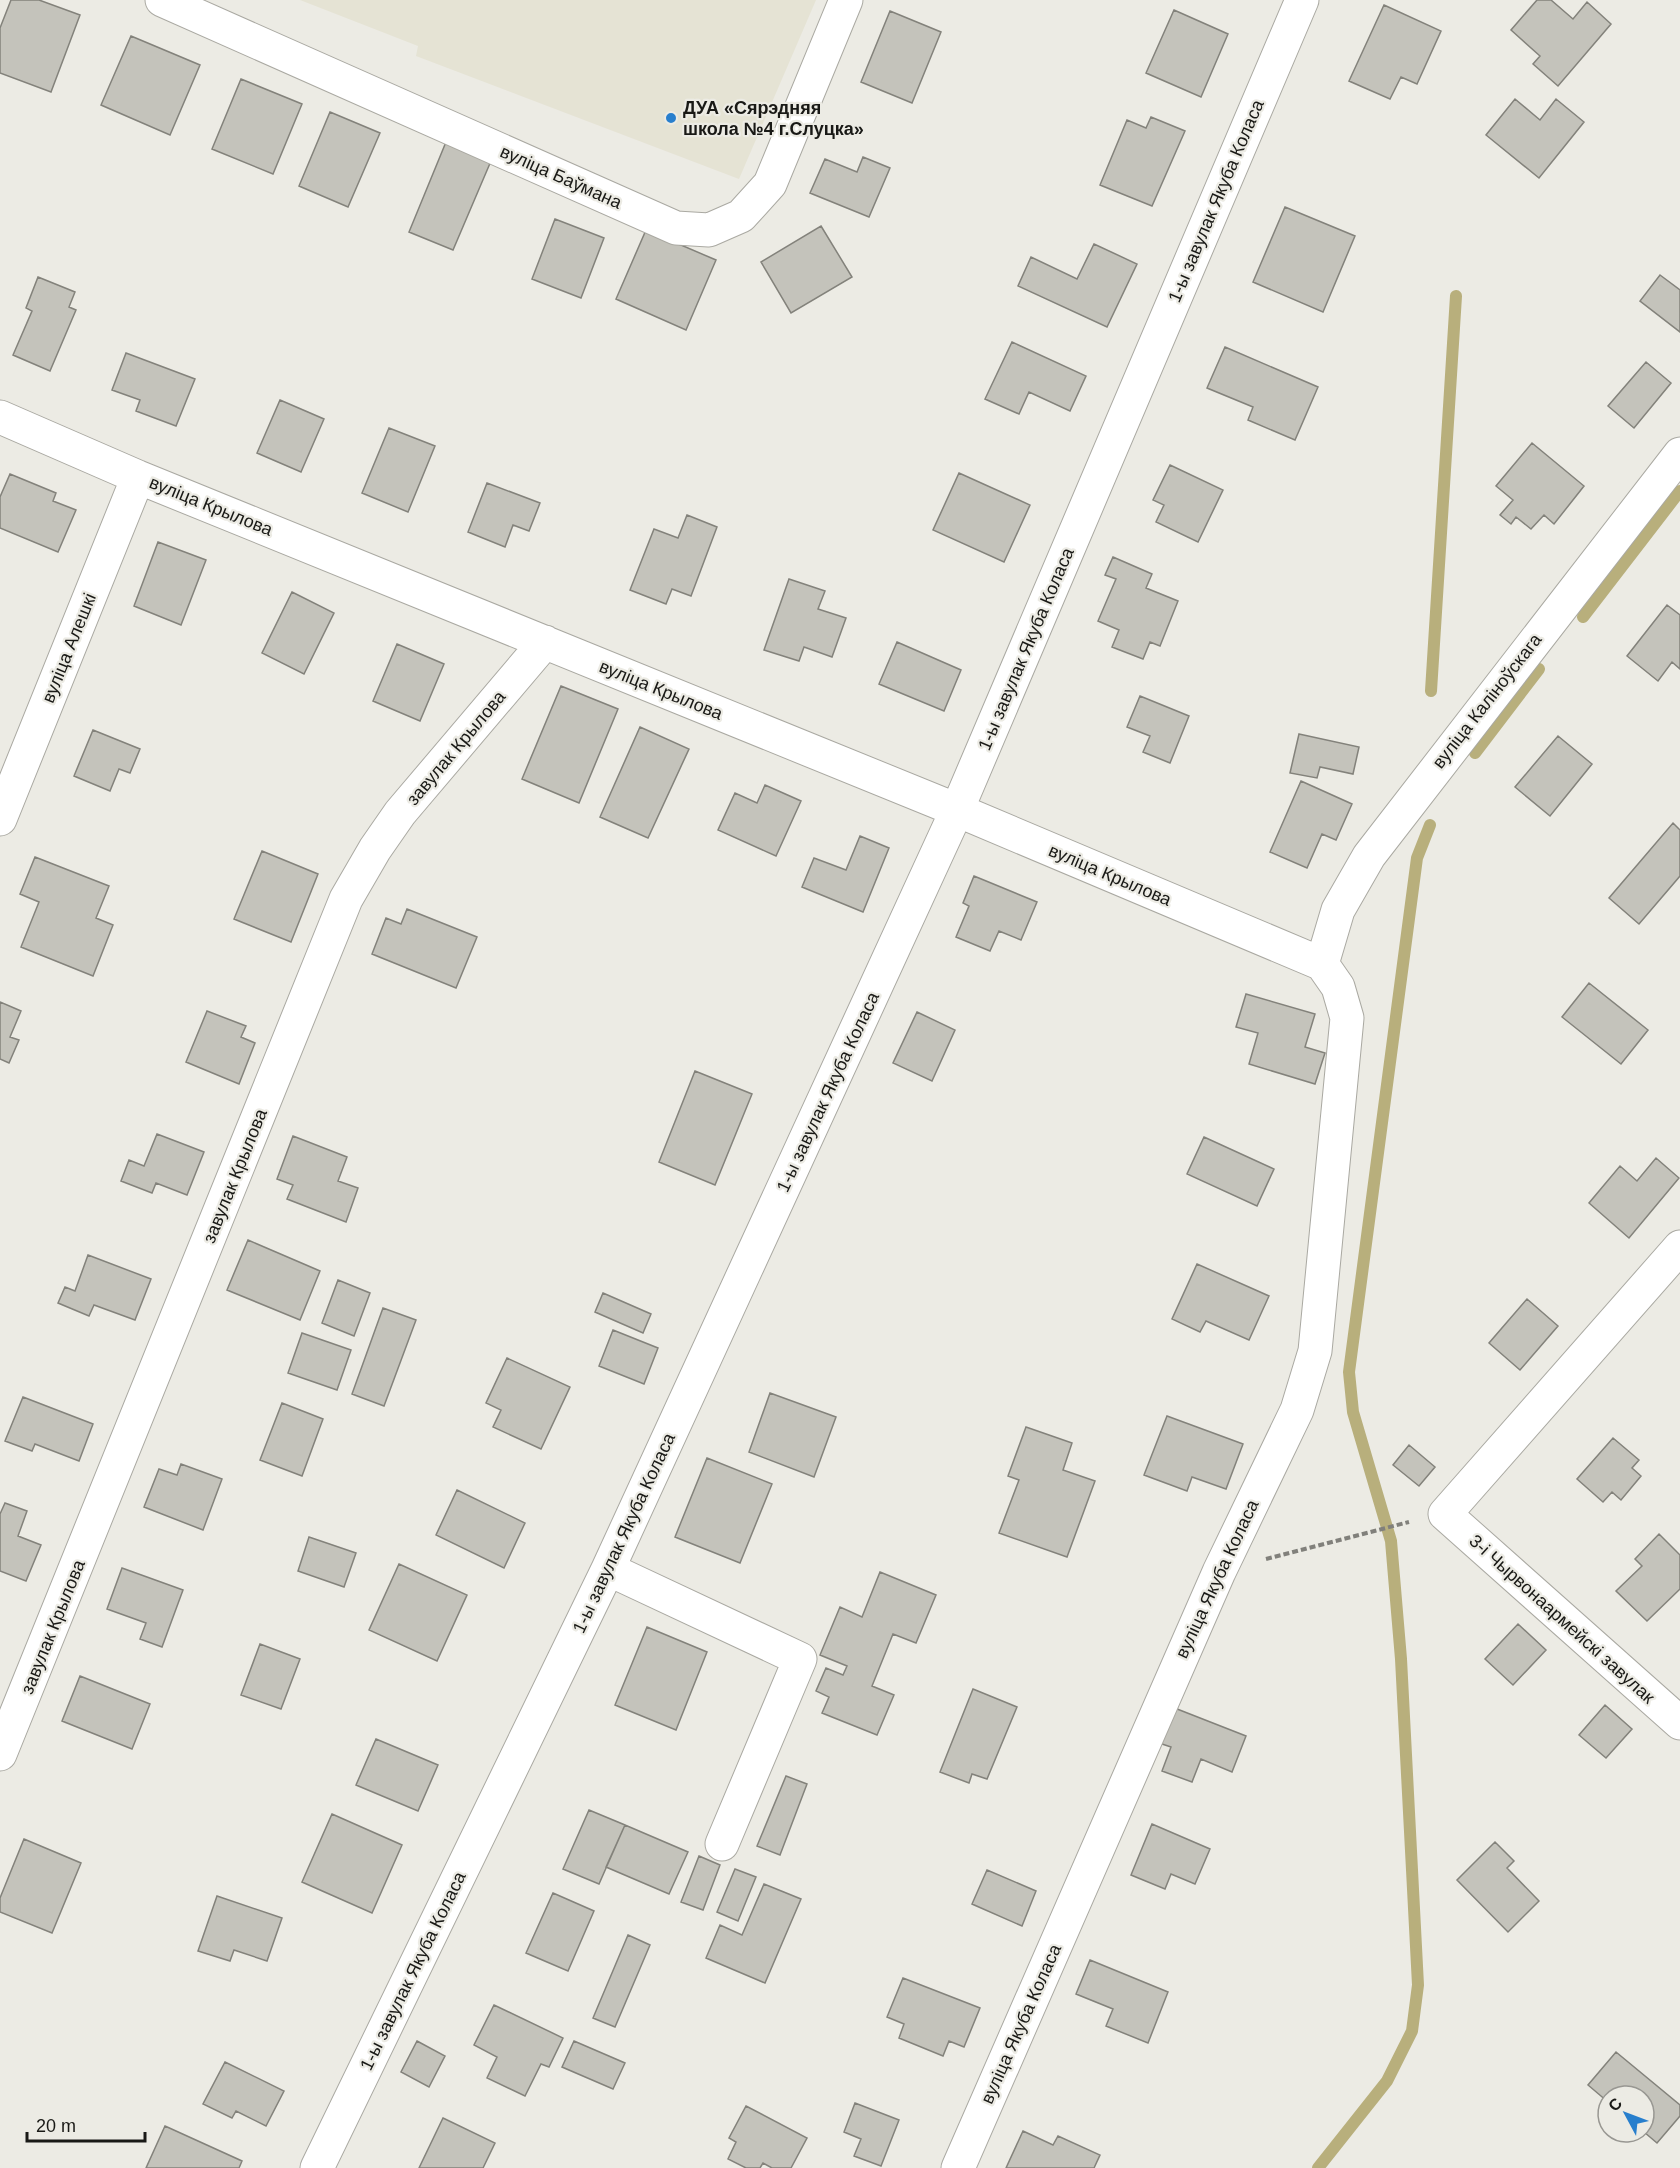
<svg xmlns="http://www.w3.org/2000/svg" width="1680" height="2168" font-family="Helvetica,sans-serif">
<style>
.built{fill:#e5e3d4}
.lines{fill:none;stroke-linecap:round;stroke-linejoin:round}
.stream{stroke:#b8af7c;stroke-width:12}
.building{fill:#c4c3bb;stroke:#83827b;stroke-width:1.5}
.minor-casing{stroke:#aaa9a2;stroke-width:35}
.path{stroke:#81807b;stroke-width:4;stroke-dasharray:6 3;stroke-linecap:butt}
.minor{stroke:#fff;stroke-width:33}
.poi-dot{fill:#287fcd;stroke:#ecebe4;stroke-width:2}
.labels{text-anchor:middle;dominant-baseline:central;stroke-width:4.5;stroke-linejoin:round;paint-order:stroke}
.poi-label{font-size:18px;font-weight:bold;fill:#191916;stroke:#ecebe4;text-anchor:start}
.street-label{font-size:18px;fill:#191916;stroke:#ecebe4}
</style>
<rect width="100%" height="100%" fill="#ecebe4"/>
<path class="built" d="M300,0H816L739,179L416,56L418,46Z"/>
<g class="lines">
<path class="stream" d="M1583,617L1680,491
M1431,691L1456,296
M1475,753L1539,669
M1318,2168L1387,2081L1412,2031L1418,1985L1401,1659L1391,1541L1353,1412L1349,1372L1417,858L1430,825"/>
</g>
<path class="building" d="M11,0H39L80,15L51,92L0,73V28Z
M1537,0H1551L1573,19L1587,2L1611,24L1558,86L1533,64L1540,56L1511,30Z
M1384,5L1441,31L1417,84L1401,77L1390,99L1349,81Z
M1174,10L1228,34L1201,97L1146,73Z
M890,11L941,32L912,103L861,82Z
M131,36L200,65L170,135L101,105Z
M241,79L302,104L273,174L212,149Z
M1515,99L1540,120L1556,99L1584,122L1539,178L1486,135Z
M330,112L380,133L348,207L299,186Z
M1151,117L1185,131L1152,206L1100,185L1127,120L1146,128Z
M446,142L491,161L453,250L409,232Z
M863,157L890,168L869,217L810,193L825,159L857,172Z
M1285,207L1355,236L1323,312L1253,282Z
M555,219L604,238L581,298L532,279Z
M821,226L852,277L791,313L761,262Z
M646,230L716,260L686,330L616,299Z
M1094,244L1137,264L1107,327L1018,286L1031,257L1077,279Z
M1660,275L1680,290V332L1640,301Z
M38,277L75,292L69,307L76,310L50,371L13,355L32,311L26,308Z
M1012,342L1086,376L1070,411L1029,392L1019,414L985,399Z
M1225,347L1318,387L1295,440L1248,420L1253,407L1207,388Z
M126,353L195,379L176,426L136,411L140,400L112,390Z
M1646,362L1671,383L1634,428L1608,406Z
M280,400L324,419L301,472L257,453Z
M389,428L435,446L408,512L362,493Z
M1532,443L1584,486L1554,524L1544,515L1531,529L1516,517L1511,524L1500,515L1513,500L1496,486Z
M1170,465L1223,490L1198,542L1156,522L1164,505L1153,500Z
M959,473L1030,505L1004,562L933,530Z
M10,474L56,493L53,501L76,510L58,552L0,528V497Z
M487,483L540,503L529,531L513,525L505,547L468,532Z
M687,515L717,527L691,596L672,589L666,604L630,590L654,529L678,538Z
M158,542L206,560L181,625L134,606Z
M1113,557L1152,574L1146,588L1178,601L1160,646L1150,642L1143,659L1112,647L1119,630L1098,621L1116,579L1105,575Z
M789,579L825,591L818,609L846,618L832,657L804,647L799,661L764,650Z
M292,592L334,613L304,674L262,653Z
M1667,605L1680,615V669L1672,662L1658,681L1627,656Z
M897,642L961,670L944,711L879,684Z
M397,644L444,664L420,721L373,701Z
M561,686L618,709L579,803L522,779Z
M1140,696L1189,716L1170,763L1143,752L1150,736L1127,727Z
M640,727L689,749L648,838L600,817Z
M93,730L140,749L130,773L119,769L110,791L74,776Z
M1299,734L1359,747L1353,774L1320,767L1317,778L1290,773Z
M1558,736L1592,764L1550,816L1515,787Z
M1301,781L1352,804L1336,840L1322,834L1307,868L1270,852Z
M765,785L801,801L776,856L718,830L735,793L757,803Z
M1673,823L1680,830V876L1639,924L1609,898Z
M860,836L889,848L863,912L802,887L814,858L846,870Z
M262,851L318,874L291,942L234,919Z
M35,857L109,886L96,918L113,925L93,976L21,947L39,902L20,894Z
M974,876L1037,902L1021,940L999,931L990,951L956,937L969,906L963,903Z
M407,909L477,937L456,988L372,954L386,918L401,924Z
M1589,983L1648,1030L1621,1064L1562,1017Z
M1246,994L1315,1014L1305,1047L1325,1053L1315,1084L1249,1064L1258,1033L1236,1027Z
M0,1002L21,1011L10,1037L19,1040L9,1063L0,1059Z
M207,1011L246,1026L241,1037L255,1043L239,1084L186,1062Z
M917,1012L955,1030L932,1081L893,1063Z
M695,1071L752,1094L715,1185L659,1162Z
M157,1134L204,1152L187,1195L156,1183L152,1193L121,1181L129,1160L144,1166Z
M293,1136L347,1157L338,1181L358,1188L346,1222L287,1199L293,1185L277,1179Z
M1204,1137L1274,1169L1257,1206L1187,1174Z
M1656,1158L1679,1178L1629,1238L1589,1203L1620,1166L1637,1181Z
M248,1240L320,1271L300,1320L227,1290Z
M88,1255L151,1279L135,1320L94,1305L89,1316L58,1303L65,1287L75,1291Z
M1197,1264L1269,1296L1249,1340L1206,1321L1200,1332L1172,1319Z
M338,1280L370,1293L354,1336L322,1323Z
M603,1293L651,1314L643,1333L595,1312Z
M1527,1299L1558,1326L1520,1370L1489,1343Z
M383,1308L416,1320L384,1406L352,1394Z
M613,1330L658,1348L644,1384L599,1366Z
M302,1333L351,1350L337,1390L288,1373Z
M507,1358L570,1387L541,1449L493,1427L501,1410L486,1403Z
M770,1393L836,1417L814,1477L749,1452Z
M23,1397L93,1424L79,1461L35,1444L32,1451L5,1441Z
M282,1403L323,1419L302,1476L260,1460Z
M1167,1416L1243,1444L1226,1489L1192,1477L1187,1491L1144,1475Z
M1026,1427L1072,1443L1063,1470L1095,1481L1067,1557L999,1533L1019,1480L1008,1476Z
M1613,1438L1639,1460L1632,1468L1641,1476L1621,1500L1612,1492L1603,1502L1577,1479Z
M1409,1445L1435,1467L1419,1486L1393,1465Z
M707,1458L772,1484L740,1563L675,1537Z
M181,1464L222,1479L203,1530L144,1507L159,1469L177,1475Z
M457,1490L525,1523L504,1568L436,1535Z
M5,1503L27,1511L18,1536L41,1545L26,1581L0,1571V1514Z
M1659,1534L1680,1555V1589L1647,1621L1616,1591L1642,1566L1635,1559Z
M309,1537L356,1553L344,1587L298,1571Z
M399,1564L467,1595L437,1661L369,1630Z
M122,1568L183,1590L162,1647L140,1639L146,1623L107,1609Z
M880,1572L936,1595L916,1643L893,1634L872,1686L894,1695L877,1735L822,1713L829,1697L816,1691L826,1668L843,1675L847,1666L820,1655L840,1607L862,1617Z
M1518,1624L1546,1650L1513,1685L1485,1659Z
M647,1627L707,1652L676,1730L615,1705Z
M260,1644L300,1659L281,1709L241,1695Z
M80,1676L150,1704L132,1749L62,1721Z
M973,1689L1017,1707L987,1779L972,1774L969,1783L940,1772Z
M1605,1705L1632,1729L1606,1758L1579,1735Z
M1172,1707L1246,1736L1232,1772L1201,1759L1192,1782L1162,1771L1171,1747L1159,1743Z
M376,1739L438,1765L418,1811L356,1785Z
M786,1776L807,1784L780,1855L757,1846Z
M589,1810L625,1825L599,1884L563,1869Z
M332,1814L402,1845L372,1913L302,1882Z
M1152,1824L1210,1849L1195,1884L1171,1874L1165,1889L1131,1875Z
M625,1825L688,1852L669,1894L606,1867Z
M24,1839L81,1863L52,1933L0,1912V1898Z
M1495,1842L1514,1861L1507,1868L1539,1901L1508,1932L1457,1880Z
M699,1856L720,1865L703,1910L681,1902Z
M735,1869L756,1877L738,1921L717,1912Z
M987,1870L1036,1891L1022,1926L972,1904Z
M764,1884L801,1899L765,1983L706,1958L720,1925L742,1935Z
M553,1893L594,1911L568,1971L526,1953Z
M217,1896L282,1918L267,1961L234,1950L230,1961L198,1951Z
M628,1935L650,1945L615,2027L593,2018Z
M1090,1960L1168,1992L1148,2043L1106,2026L1113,2009L1076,1994Z
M903,1978L980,2008L964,2047L949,2041L943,2056L899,2038L904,2024L887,2017Z
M494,2005L563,2038L549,2067L541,2064L525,2096L487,2078L497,2057L474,2045Z
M417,2041L445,2056L429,2087L401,2072Z
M574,2041L625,2063L613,2089L562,2067Z
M1616,2052L1680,2105V2116L1657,2143L1644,2132V2096H1608V2102L1588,2085Z
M225,2062L284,2091L266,2126L236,2111L232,2118L203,2104Z
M855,2103L899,2120L881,2166L854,2156L861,2139L844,2132Z
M746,2106L807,2138L791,2168H772L763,2163L760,2168H746L728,2159L736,2142L729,2138Z
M443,2118L495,2143L483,2168H419Z
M165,2126L242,2161L239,2168H146Z
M1023,2131L1053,2145L1058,2136L1100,2155L1094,2168H1006Z"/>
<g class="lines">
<defs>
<path id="minor" d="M162,0L676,228L709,230L741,216L770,184L846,0
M0,417L138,477L957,810L1322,964
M0,819L138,477
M1322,964L1338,910L1369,856L1680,454
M1680,1247L1445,1514L1680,1723
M608,1569L800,1659L722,1844
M0,1754L346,899L375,849L400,813L545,642
M317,2168L608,1569L957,810L1302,0
M958,2168L1219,1572L1297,1410L1315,1351L1347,1018L1338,987L1322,964"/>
</defs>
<use href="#minor" class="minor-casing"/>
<path class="path" d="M1266,1559L1409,1522"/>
<use href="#minor" class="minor"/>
</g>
<circle class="poi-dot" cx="671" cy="118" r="6"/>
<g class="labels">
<g class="poi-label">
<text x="683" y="108">ДУА «Сярэдняя<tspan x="683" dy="21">школа №4 г.Слуцка»</tspan></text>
</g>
<g class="street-label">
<text transform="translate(561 177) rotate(24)">вуліца Баўмана</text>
<text transform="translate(1216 201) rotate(-67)">1-ы завулак Якуба Коласа</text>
<text transform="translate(211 506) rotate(22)">вуліца Крылова</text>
<text transform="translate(69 648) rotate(-68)">вуліца Алешкі</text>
<text transform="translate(1026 649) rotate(-67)">1-ы завулак Якуба Коласа</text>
<text transform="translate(661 690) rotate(22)">вуліца Крылова</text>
<text transform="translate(1487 701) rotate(-52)">вуліца Каліноўскага</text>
<text transform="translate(456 748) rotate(-50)">завулак Крылова</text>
<text transform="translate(1110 875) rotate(23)">вуліца Крылова</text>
<text transform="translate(828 1092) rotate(-65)">1-ы завулак Якуба Коласа</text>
<text transform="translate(235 1176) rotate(-68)">завулак Крылова</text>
<text transform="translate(624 1533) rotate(-65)">1-ы завулак Якуба Коласа</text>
<text transform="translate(1217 1579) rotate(-65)">вуліца Якуба Коласа</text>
<text transform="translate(1562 1619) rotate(42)">3-і Чырвонаармейскі завулак</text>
<text transform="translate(53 1627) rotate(-68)">завулак Крылова</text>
<text transform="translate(413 1971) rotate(-64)">1-ы завулак Якуба Коласа</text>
<text transform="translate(1021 2024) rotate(-66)">вуліца Якуба Коласа</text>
</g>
</g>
<g transform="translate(1626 2114) rotate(311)"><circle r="28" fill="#ecebe4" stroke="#989792" stroke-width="1.5"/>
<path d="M0-4.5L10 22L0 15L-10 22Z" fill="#287fcd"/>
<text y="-9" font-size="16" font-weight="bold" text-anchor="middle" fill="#191916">С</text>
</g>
<path d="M27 2132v9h118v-9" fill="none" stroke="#191916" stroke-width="3"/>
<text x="36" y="2132" font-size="18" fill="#191916" stroke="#ecebe4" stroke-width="4.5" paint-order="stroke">20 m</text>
</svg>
